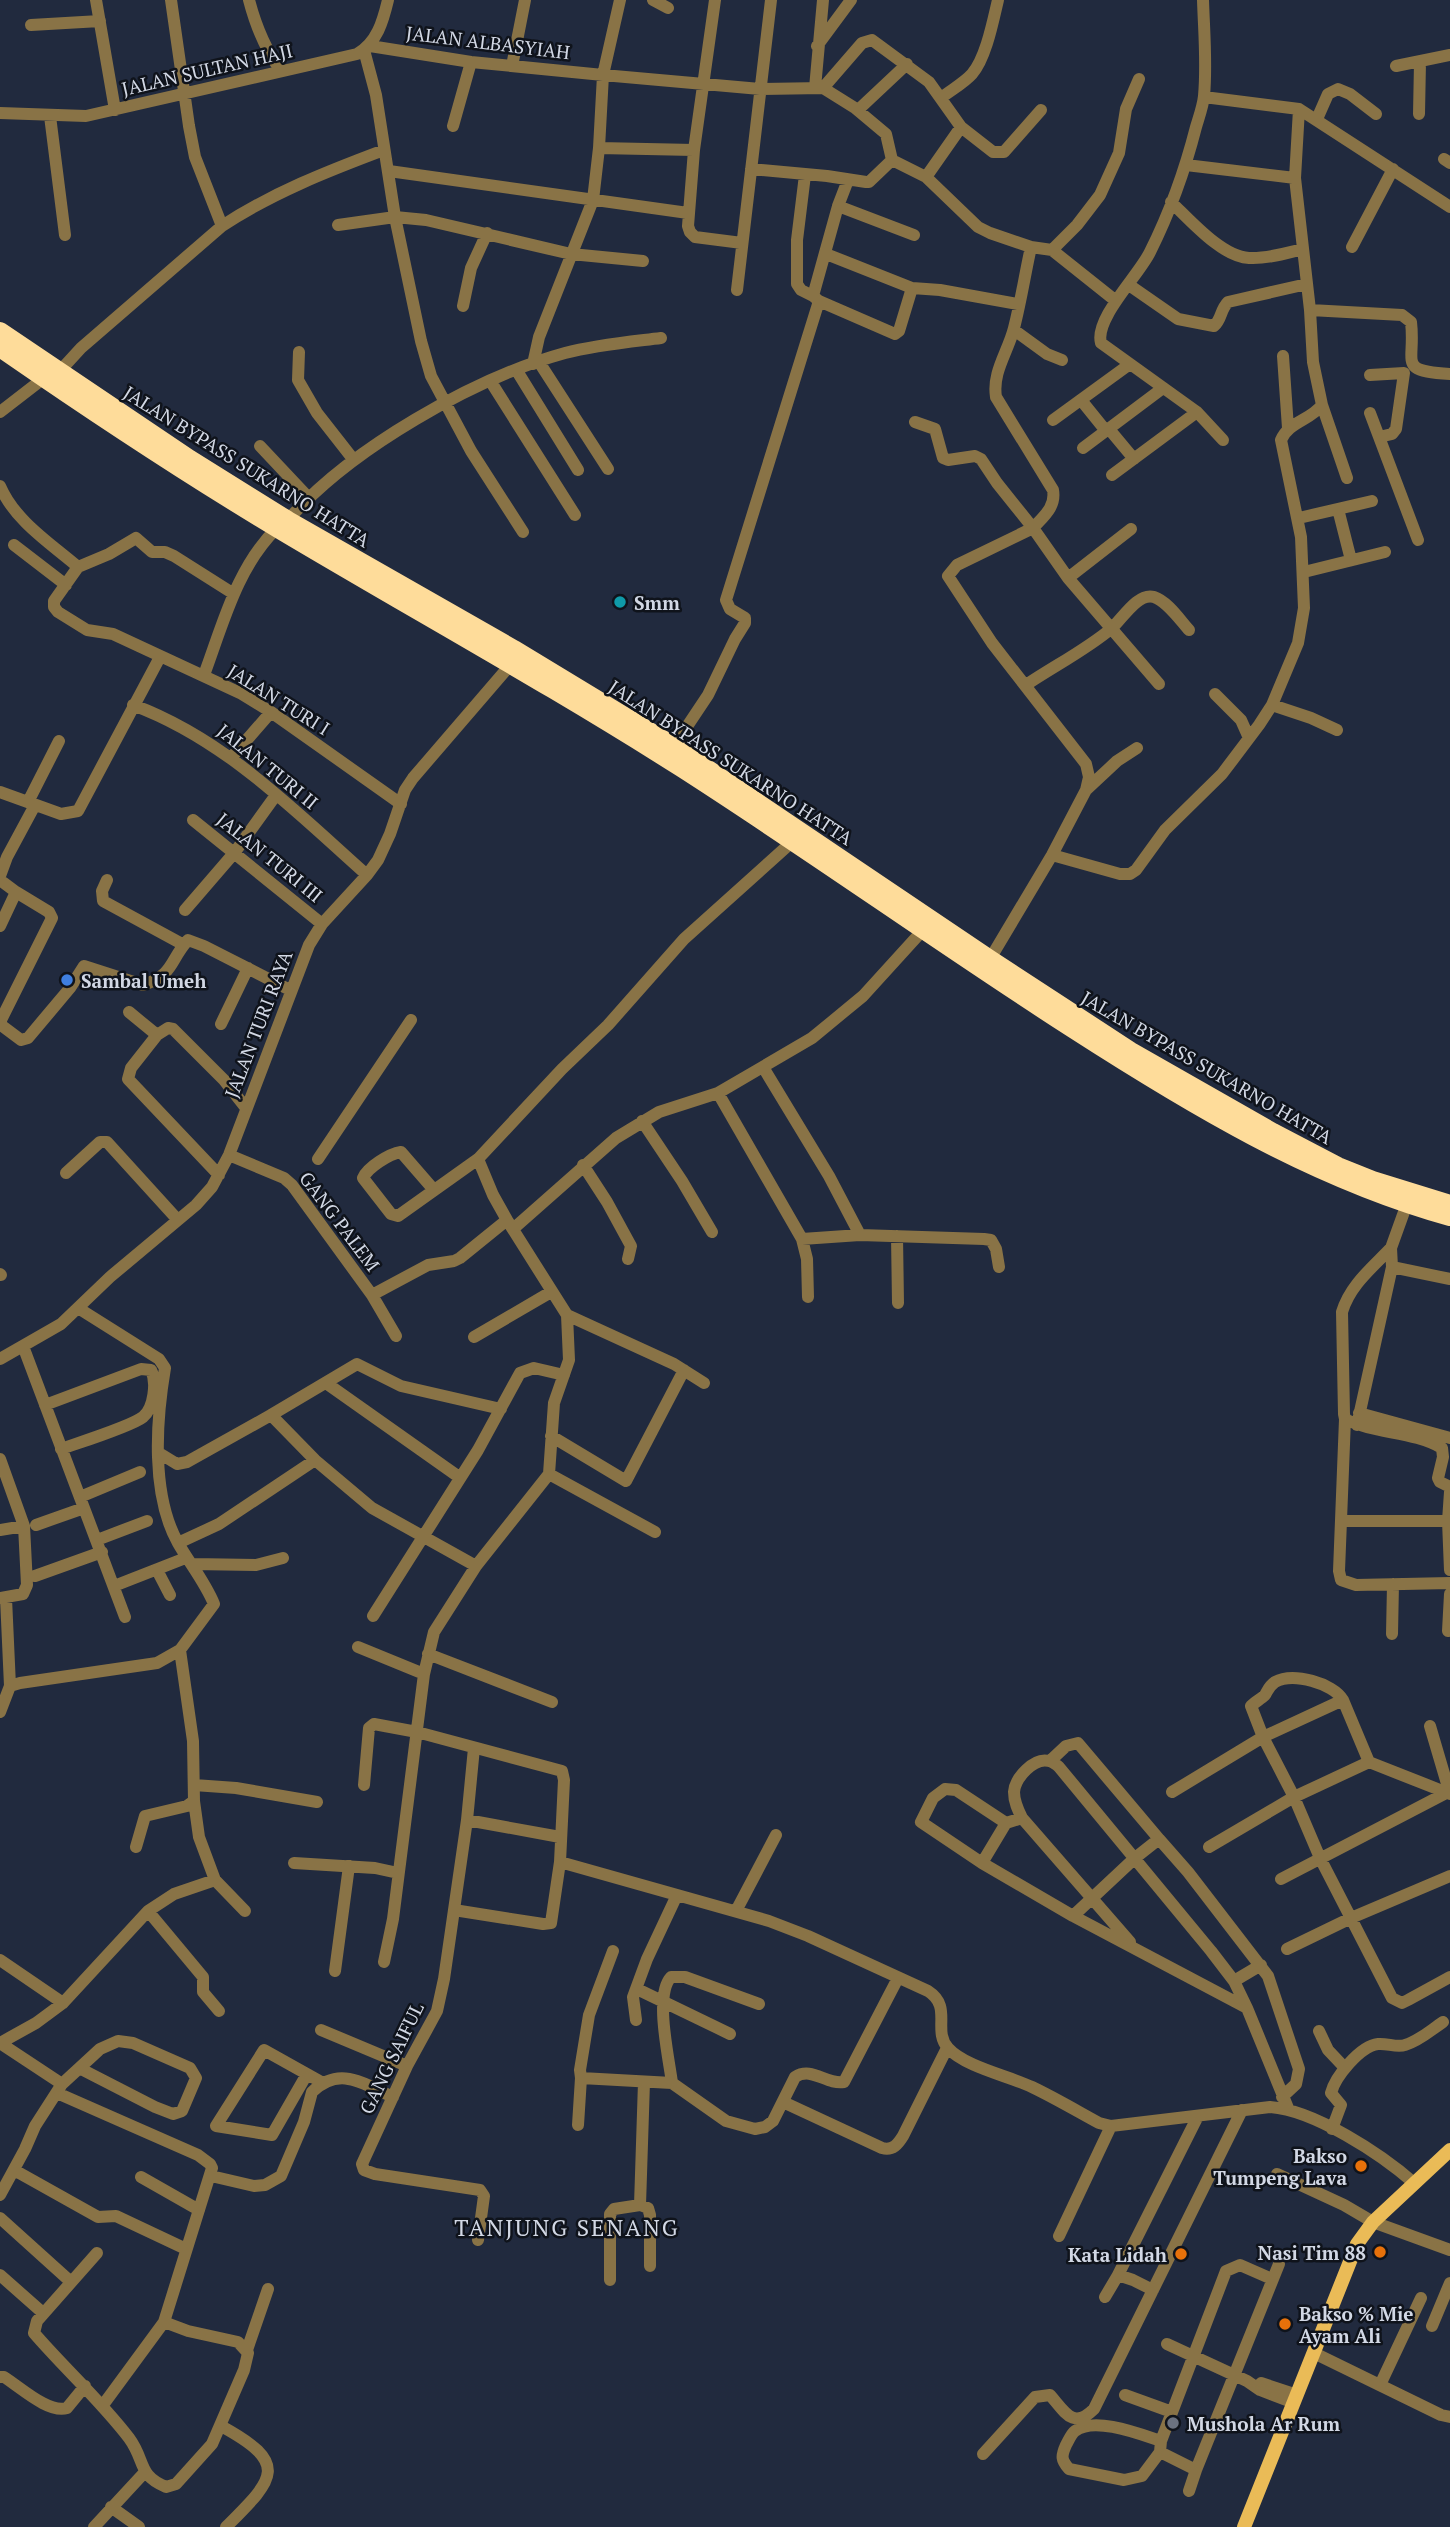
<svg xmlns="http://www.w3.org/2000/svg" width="1450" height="2527" font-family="'PT Serif',serif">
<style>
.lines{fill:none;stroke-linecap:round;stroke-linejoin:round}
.minor{stroke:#897346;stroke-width:12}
.major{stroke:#eabb57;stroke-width:14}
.highway{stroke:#fedc9a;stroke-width:18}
.culture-dot{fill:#0f9aa8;stroke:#0f131b;stroke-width:2.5}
.shop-dot{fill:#3f7fe0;stroke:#0f131b;stroke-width:2.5}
.food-dot{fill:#e8710a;stroke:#0f131b;stroke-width:2.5}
.worship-dot{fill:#6b7280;stroke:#0f131b;stroke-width:2.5}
.labels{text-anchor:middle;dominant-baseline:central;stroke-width:5;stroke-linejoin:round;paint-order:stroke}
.street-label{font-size:19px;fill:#d2d8e5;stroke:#0f131b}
.poi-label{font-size:19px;font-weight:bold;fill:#d2d8e5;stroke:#0f131b;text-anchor:start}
.quarter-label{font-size:23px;letter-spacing:2px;fill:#d2d8e5;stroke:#0f131b}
</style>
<rect width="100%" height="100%" fill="#212a3e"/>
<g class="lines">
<path class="minor" d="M96,0L115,110
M171,0L189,126L195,157L222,226
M249,0C256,27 265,49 281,71
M653,0L668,8
M715,0L694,150L688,226L690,232L695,237L742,243
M1203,0C1204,32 1207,64 1204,96C1203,106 1199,117 1196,127C1185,170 1170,212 1150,252C1139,275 1094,319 1101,343L1197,412L1223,440
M31,25L100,21
M370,46L471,62L603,75L760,89L823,88L855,108L886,134L892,160L926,177L978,227L990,233L1031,247L1052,250L1116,301
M817,46L851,0
M364,50L376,95L395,217L421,341L431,376L471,451L523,532
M512,66L525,0
M1396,66L1450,55
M815,88L823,0
M823,88L862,43L872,40L929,82L961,127L993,152H1004L1041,110
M1204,97L1299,109L1450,207
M941,98C951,90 964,83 972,74C986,58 993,21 998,0
M858,110L907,64
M0,113L86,116L357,54C377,43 383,21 388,0
M1419,114L1420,62
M50,116L65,235
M1317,119L1328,94L1338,89L1350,94L1376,114
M453,126L471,62
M599,148L694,150
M1444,159L1450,163
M1186,165L1295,178
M751,169L827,176L866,182H869L892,160
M389,171L688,213
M805,175L797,240V284L801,290L813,296
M926,177L961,127
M1171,202C1190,220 1222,257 1249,258C1267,259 1286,253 1303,249
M838,206L914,235
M338,225L395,217L426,220L571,254L643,261
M1031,247C1025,274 1021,301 1014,328C1008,352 992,372 996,397L1053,490C1056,507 1044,516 1033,528L1068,578L1159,684
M1352,247L1393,169
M1052,250L1077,225L1100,195L1119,153L1126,109L1139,79
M826,254L912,288L940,290L1018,304
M1129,285L1178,319L1214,326C1222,319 1220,310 1228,302L1307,284
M737,290L771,0
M819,301L895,334L899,331L912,288
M463,306L471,268L487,233
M1310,310L1402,315L1411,322C1416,363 1396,371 1450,374
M1014,330L1047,354L1062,360
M299,352L298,380L317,413L353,459
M1283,356L1288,428
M539,362L608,469
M533,364L539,337L593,200L599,148L603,75L620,0
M517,371L578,470
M59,372L81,348L222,226C272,193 328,171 384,150
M1370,375L1404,373L1396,429L1392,434L1379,437
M491,382L575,515
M1081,400L1106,431
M1322,405L1347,478
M0,412L44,378
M1370,413L1418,540
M1053,420L1130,364
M915,422L935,429L943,458L948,460L975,456L981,459L997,483L1033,528L957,565L948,576L992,643L1086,764L1089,777L1086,790L1052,855L990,959
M1109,429L1134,459
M260,446L308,497
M1083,448L1163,388
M1112,475L1197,412
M0,486C15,521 50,543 78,567L54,601V607L58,612L87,630L113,634L240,693L271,712L401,804
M1338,509L1351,560
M1299,518L1372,501
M288,520C350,449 474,378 565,353C596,345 629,342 661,338
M14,545L66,585
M78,567L109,554L136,538L152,552H165L174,556L234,594
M1304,572L1385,552
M1068,578L1131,529
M204,675C223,624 237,567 277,528
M1026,685C1054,666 1086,650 1112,628C1122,619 1138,592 1154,597C1167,601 1180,620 1189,630
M1215,694L1241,720L1249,738
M133,705C225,739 295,811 367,875
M1272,705L1311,718L1337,730
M674,746L708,695L735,639L745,623V618L730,609L726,600L819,301L813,296L838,206L848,180
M231,758L271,712
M1087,789L1117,761L1137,748
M0,792L61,814L78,811L160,657
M28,802L59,741
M193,820L322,924
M1052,855L1120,874H1130L1136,870L1165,830L1222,774L1259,725L1272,705L1298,643L1304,608L1301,537L1281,440C1288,422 1311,420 1322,405L1313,362L1310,310L1295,178L1299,109
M0,876L7,857L35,805
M0,880L16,892L0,926
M107,880L102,891L103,901L184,945
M16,892L49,912L52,918L1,1020V1025L21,1040L28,1038L70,988L84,966L143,985C175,974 169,961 188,940L204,946L290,990
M185,910L235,852L276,795
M129,1012L157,1035L131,1068L128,1079L219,1175
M221,1024L248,968
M157,1035L168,1028L173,1029L224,1080L246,1108
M763,1067L829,1176L860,1235
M718,1093L802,1239L807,1259L808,1297
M642,1121L682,1181L712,1232
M229,1155L284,1178L292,1185L372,1295L396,1336
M318,1159L411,1020
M583,1165L607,1202L631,1246L628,1259
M66,1173L100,1142H107L177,1219
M434,1190L401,1152C389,1154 368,1167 363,1178L391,1214L398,1216L478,1159L562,1069L608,1025L684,939L793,841
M513,1229L616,1138L659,1112L718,1093L812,1038L863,996L923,930
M897,1236L898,1303
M802,1239L860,1235L984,1239L991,1240L996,1249L999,1267
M1391,1248C1372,1268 1350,1285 1342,1312L1344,1414L1345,1419C1375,1434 1413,1431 1442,1448L1443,1457L1438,1478L1440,1482L1450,1487
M1392,1267L1450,1279
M0,1274L1,1275
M372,1295L428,1265L454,1261L460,1258L507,1220
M567,1315L674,1364L704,1383
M474,1337L551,1292
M23,1346L125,1617
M0,1359L61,1324L110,1277L196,1205L212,1187L229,1155L309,945L322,924L367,875L378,860L390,834L405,790L413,778L512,663
M326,1383L459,1477
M45,1405L141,1369L151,1370C157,1382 154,1408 143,1417C132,1426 78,1443 61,1449
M1359,1413L1450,1438
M271,1415L357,1364L401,1386L501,1409
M1345,1419L1339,1571L1341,1580L1356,1585L1450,1583
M1357,1425L1392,1267L1391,1248L1409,1198
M551,1436L626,1481L684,1370
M159,1453L177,1464L187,1462L271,1415L315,1460L372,1508L476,1566
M0,1459L24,1526L27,1585L23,1594L0,1598
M549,1474L655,1532
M1450,1492L1448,1521L1450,1570
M80,1497L140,1472
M1341,1521H1448
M36,1525L84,1508
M0,1530L24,1526
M97,1540L147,1521
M178,1543L219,1524L315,1460
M192,1564L256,1565L283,1558
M157,1570L170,1595
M35,1576L102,1552
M114,1586L183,1559
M6,1598L10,1686
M373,1616L478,1450L520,1373L534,1368L564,1375
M1448,1631L1450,1594
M1392,1634L1393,1584
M358,1647L424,1674
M180,1650L193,1741L194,1801L199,1837L215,1880L245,1911
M428,1654L552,1702
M0,1712L10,1686L20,1683L157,1663L180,1650L214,1604C205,1582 190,1564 178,1543C151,1495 156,1421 165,1368L159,1359L78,1308
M1430,1726L1450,1794
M474,1748L467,1820L444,1979L437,2011L407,2066L362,2164L364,2170L375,2174L480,2190L484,2196L478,2240
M1050,1761L1066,1746L1078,1743L1159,1839L1135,1858L1073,1916
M194,1785L236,1788L317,1802
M364,1785L369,1728L374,1724L417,1732L562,1771L564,1780L560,1862L551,1923L543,1924L454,1910
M1172,1792L1263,1737L1343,1700
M1444,1794L1440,1790L1369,1762L1343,1700C1333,1683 1293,1672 1275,1682C1269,1686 1268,1690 1265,1695C1261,1699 1255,1702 1251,1706L1263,1737L1294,1797L1320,1858L1392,1998L1402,2003L1408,2000L1450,1977
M1022,1818C1018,1810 1014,1802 1014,1792C1015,1778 1034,1757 1049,1761C1051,1761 1057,1765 1059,1767L1211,1951L1234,1981L1247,2008
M467,1820L560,1837
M1006,1823L956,1790L945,1789L933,1798L921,1822L982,1863L1073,1916L1247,2008L1288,2108
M1159,1839L1188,1872L1268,1976L1299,2069L1296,2084L1282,2097
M136,1847L145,1816L187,1806L194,1801
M1209,1847L1294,1797L1369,1762
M560,1862L769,1921L808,1936L928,1991C953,2007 932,2030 948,2048C965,2067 1009,2076 1032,2087C1055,2098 1077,2111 1099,2123L1111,2126L1270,2107C1314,2110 1381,2154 1414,2183
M294,1863L375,1868L398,1873
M982,1863L1006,1823L1022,1818L1130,1942
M1281,1879L1448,1792
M148,1911L203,1977V1992L219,2011
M736,1911L776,1835
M1287,1949L1351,1918L1450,1876
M0,1960L63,2003
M384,1962L393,1919L424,1674L434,1632L476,1566L549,1474L554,1403L569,1360L567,1315L507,1220L493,1195L478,1159
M335,1971L349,1866
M1234,1981L1261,1965
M637,1989L730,2034
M636,2020L633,1997L647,1959L677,1895
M321,2030L407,2066
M1319,2031L1328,2050L1345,2068
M0,2043L36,2023L63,2003L148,1911L174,1894L215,1880
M0,2043L62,2084
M307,2074L272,2135L216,2126L264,2050L323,2083
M581,2078L580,2070L589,2015L613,1951
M672,2083C669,2058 654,1995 671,1977H685L759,2004
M57,2093L198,2155L210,2164L212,2168L164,2322L103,2405
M783,2102L882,2148C893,2151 898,2144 903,2136L947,2048
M578,2125L581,2078L672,2083L726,2121L755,2129L765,2127L773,2121L795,2077C812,2066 826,2085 844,2082L898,1978
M1332,2129L1341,2105L1331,2093C1335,2077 1360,2046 1378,2044C1387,2043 1397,2048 1405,2045C1419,2041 1431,2030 1443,2022
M14,2170L98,2217L116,2216L186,2249
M1277,2174L1344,2205L1373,2222L1450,2250
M211,2176L254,2186L265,2185L281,2176L304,2122L312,2092C340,2065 363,2084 393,2097
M141,2177L199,2210
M0,2195L25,2149L35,2126L62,2084L100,2049L118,2041L133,2043L190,2068L196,2078L182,2111L173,2114L155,2107L81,2069
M640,2205L648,2208L650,2215V2266
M0,2218L71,2282
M1059,2236L1111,2126
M97,2253L37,2321L34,2333C65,2369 100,2400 129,2438C146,2461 137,2475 166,2487L176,2484L212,2444L244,2370L248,2353L238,2342L188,2331L164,2322
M0,2275L43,2313
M1118,2275L1198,2116
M610,2280V2214L614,2209L640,2205L644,2082
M1105,2297L1118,2275L1133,2280L1153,2290
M1432,2326L1450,2283
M1167,2344L1247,2381L1260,2390L1294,2403
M247,2350L268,2289
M1314,2353L1441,2415L1450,2417
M0,2377H4C20,2387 49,2414 67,2408L85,2386
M1261,2383L1297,2395
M1380,2385L1421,2298
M1125,2395L1172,2412
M221,2426C291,2464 274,2479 226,2527
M1160,2452L1142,2476L1124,2480L1069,2469C1061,2460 1061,2456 1066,2445C1069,2440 1071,2434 1075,2431C1094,2416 1140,2434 1161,2441
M983,2454L1035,2397L1050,2395C1065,2412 1073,2430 1094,2409L1242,2110
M1196,2470L1160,2452L1161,2441L1226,2271L1240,2265L1272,2279
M1189,2491L1196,2470L1279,2264
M111,2507L139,2527
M94,2527L144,2473"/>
<path class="major" d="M1244,2527L1357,2244L1373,2222L1450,2150"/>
<path class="highway" d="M0,331L190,459L288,520L514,649L674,746L990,959L1131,1051L1273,1132L1338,1166L1373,1180L1450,1204
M0,348C91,411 183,472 278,529C412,609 549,684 681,768C812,852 939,943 1071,1028C1189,1104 1313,1179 1450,1217"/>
</g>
<circle class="culture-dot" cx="620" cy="602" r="7"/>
<circle class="shop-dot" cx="67" cy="980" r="7"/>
<g class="food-dot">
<circle cx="1361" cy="2166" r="7"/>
<circle cx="1380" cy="2252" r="7"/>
<circle cx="1181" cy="2254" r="7"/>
<circle cx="1285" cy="2324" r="7"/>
</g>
<circle class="worship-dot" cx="1173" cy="2423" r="7"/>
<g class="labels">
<g class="street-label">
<text transform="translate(488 42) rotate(7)">JALAN ALBASYIAH</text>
<text transform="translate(207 69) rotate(-13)">JALAN SULTAN HAJI</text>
<text transform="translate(247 466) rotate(32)">JALAN BYPASS SUKARNO HATTA</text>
<text transform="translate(279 699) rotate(32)">JALAN TURI I</text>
<text transform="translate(731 762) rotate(33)">JALAN BYPASS SUKARNO HATTA</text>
<text transform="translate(268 766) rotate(39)">JALAN TURI II</text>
<text transform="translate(270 857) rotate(39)">JALAN TURI III</text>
<text transform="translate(258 1024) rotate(-69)">JALAN TURI RAYA</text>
<text transform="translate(1207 1067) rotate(30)">JALAN BYPASS SUKARNO HATTA</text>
<text transform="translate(340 1221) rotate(53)">GANG PALEM</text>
<text transform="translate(391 2058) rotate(-64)">GANG SAIFUL</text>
</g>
<g class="poi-label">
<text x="634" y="602">Smm</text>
<text x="81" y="980">Sambal Umeh</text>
<text x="1347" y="2155" text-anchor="end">Bakso<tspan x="1347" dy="22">Tumpeng Lava</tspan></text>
<text x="1366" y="2252" text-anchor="end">Nasi Tim 88</text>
<text x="1167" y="2254" text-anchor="end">Kata Lidah</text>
<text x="1299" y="2313">Bakso % Mie<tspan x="1299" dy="22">Ayam Ali</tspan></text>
<text x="1187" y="2423">Mushola Ar Rum</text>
</g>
<g class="quarter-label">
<text x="567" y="2227">TANJUNG SENANG</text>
</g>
</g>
</svg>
